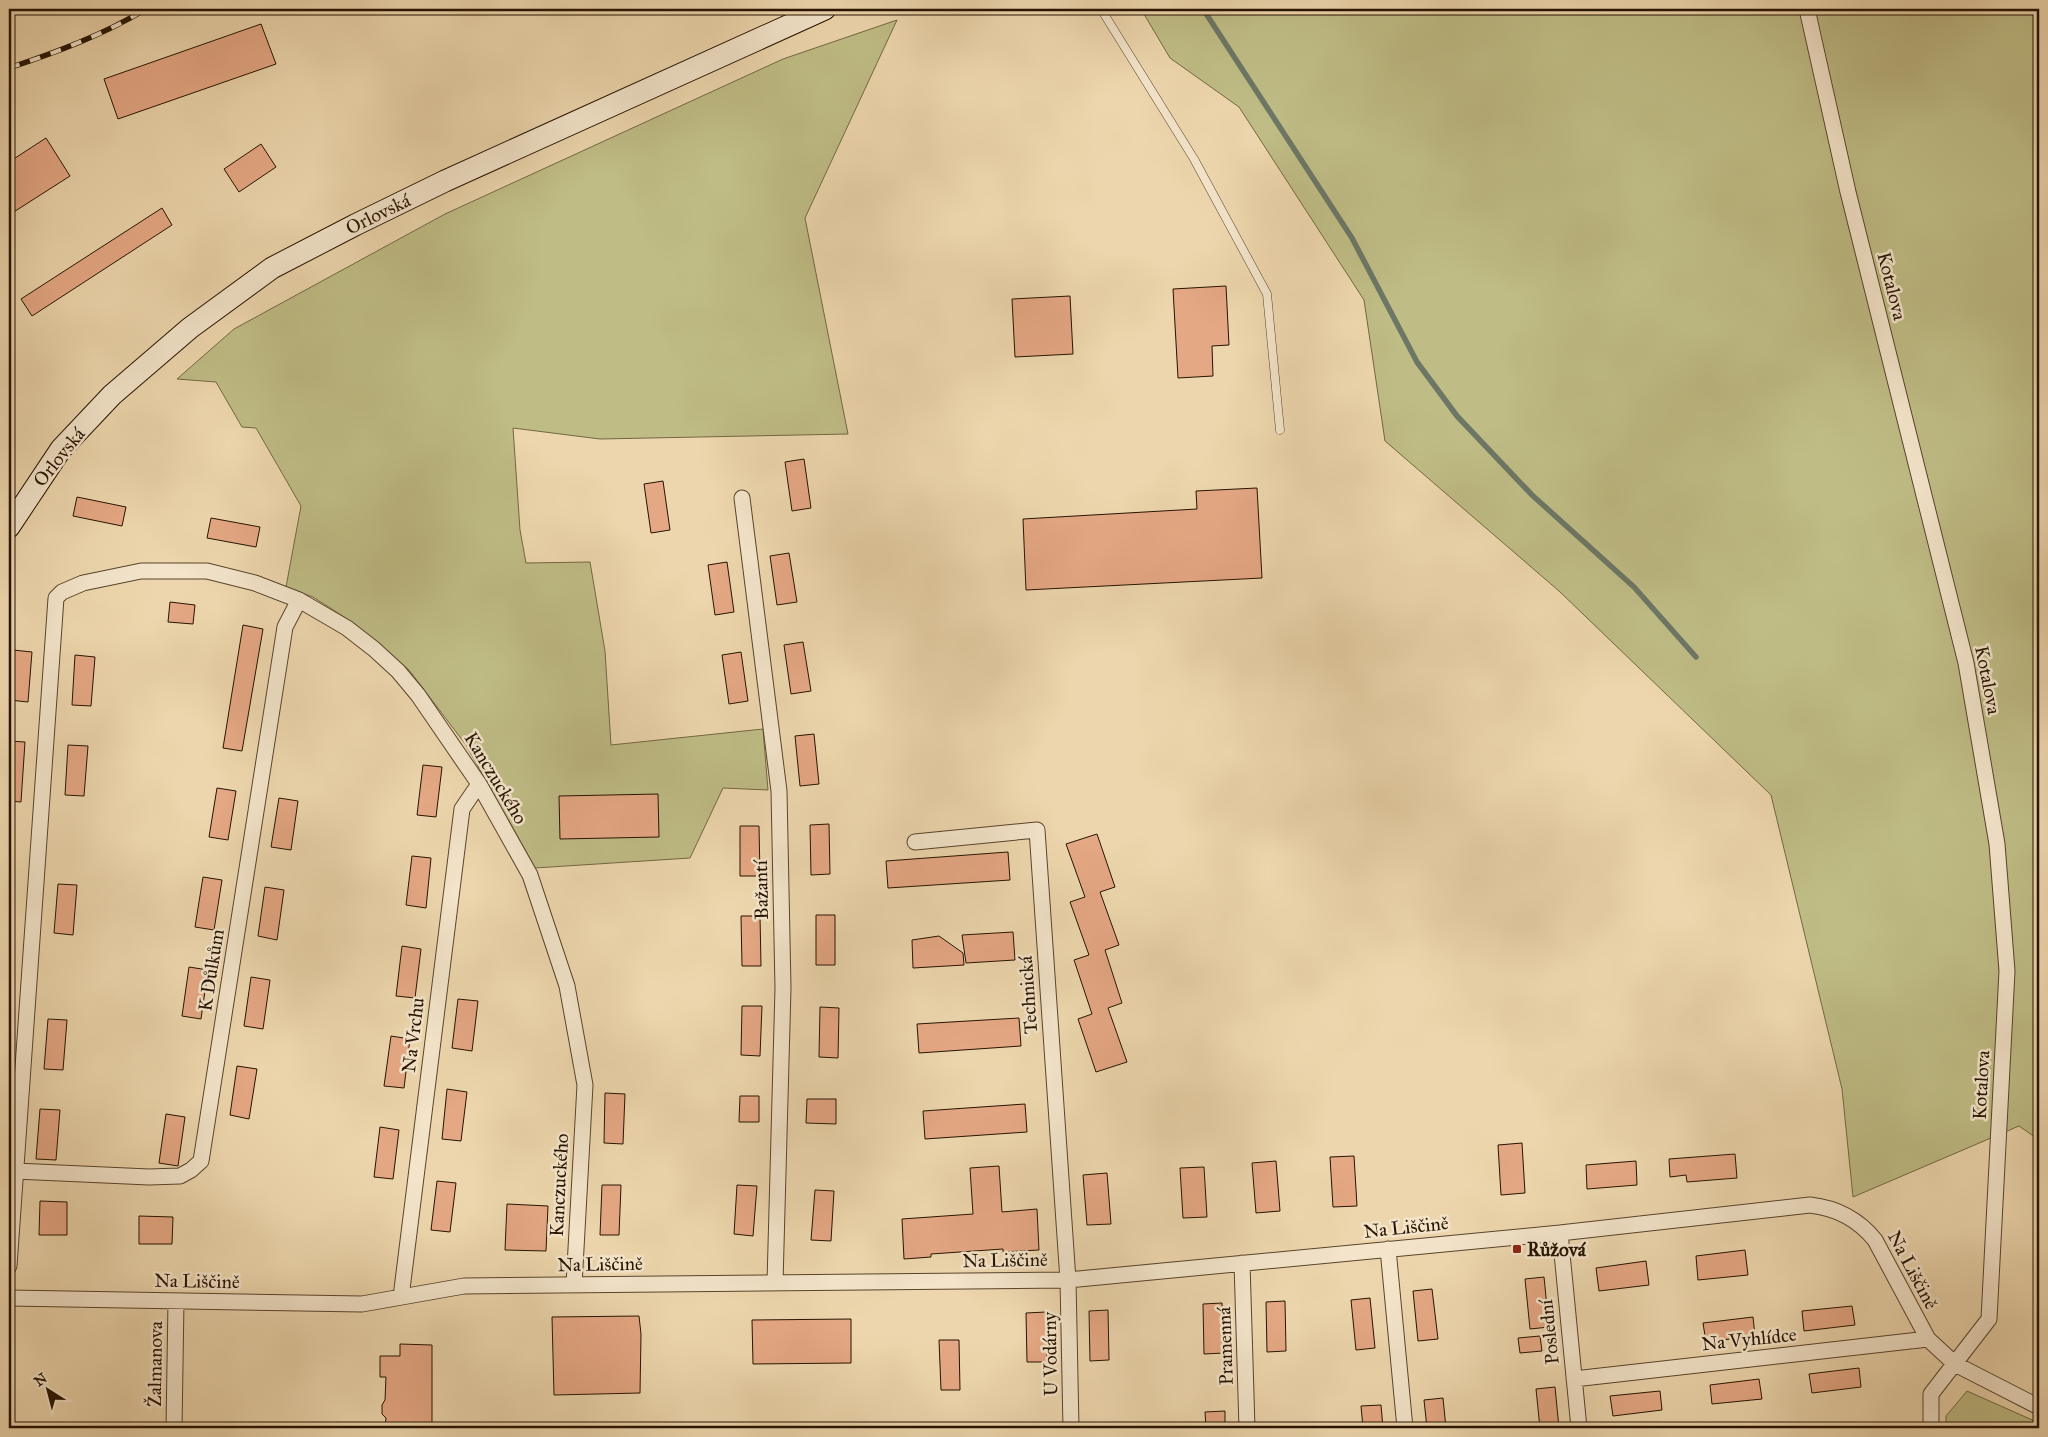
<svg xmlns="http://www.w3.org/2000/svg" width="2048" height="1437" font-family="'IM FELL Great Primer',serif">
<style>
.green{fill:#bfbc85;stroke:#726843}
.lines{fill:none;stroke-linecap:round;stroke-linejoin:round}
.stream{stroke:#6c7765;stroke-width:5.5}
.building{fill:#e5a884;stroke:#261301}
.lane-casing{stroke:#58442c;stroke-width:9}
.street-casing{stroke:#58442c;stroke-width:17}
.secondary-casing{stroke:#261301;stroke-width:23}
.lane{stroke:#f3e4ca;stroke-width:8}
.street{stroke:#f3e4ca;stroke-width:15}
.secondary{stroke:#f3e4ca;stroke-width:21}
.rail-casing{stroke:#261301;stroke-width:5.5}
.rail{stroke:#f3e4ca;stroke-width:4;stroke-dasharray:11;stroke-linecap:butt}
.poi-dot{fill:#8f2418;stroke:#f3e4ca;stroke-width:2}
.labels{text-anchor:middle;dominant-baseline:central;stroke-width:5;stroke-linejoin:round;paint-order:stroke}
.street-label{font-size:19px;fill:#261301;stroke:#f3e4ca}
.poi-label{font-size:19px;font-weight:bold;fill:#261301;stroke:#f3e4ca;text-anchor:start}
</style>
<rect width="100%" height="100%" fill="#edd6ad"/>
<filter id="stains"><feTurbulence type="fractalNoise" baseFrequency=".004" numOctaves="4"/><feColorMatrix values="0 0 0 0 .2 0 0 0 0 .09 0 0 0 0 .02 0 0 0 .5 -.17"/></filter>
<radialGradient id="worn" r=".72"><stop offset=".6" stop-color="#630" stop-opacity="0"/><stop offset="1" stop-color="#630" stop-opacity=".3"/></radialGradient>
<path class="green" d="M1141,9H2039V1140L2019,1126L1853,1197L1842,1089L1771,795L1559,591L1385,441L1364,300L1239,107L1170,58Z
M897,20L805,218L848,434L600,439L513,428L520,530L526,563L590,562L605,651L611,745L763,729L768,790L723,788L690,858L535,868L466,745L409,670L352,622L313,597L286,587L301,506L256,428L242,427L216,382L177,379L234,329L445,214L783,59Z
M1967,1391L2039,1423V1428H1946V1416Z"/>
<g class="lines">
<path class="stream" d="M1203,9L1352,238L1417,362L1457,416L1532,495L1634,587L1696,657"/>
</g>
<path class="building" d="M261,24L276,64L118,119L104,79Z
M46,138L70,176L9,215V162Z
M261,144L276,167L239,192L224,169Z
M162,208L172,225L32,316L21,299Z
M1226,286L1229,345L1212,346L1213,376L1178,378L1173,289Z
M1070,296L1073,354L1015,357L1012,299Z
M804,459L811,508L792,511L785,462Z
M663,481L670,530L651,533L644,484Z
M1257,488L1262,578L1026,590L1023,519L1197,509L1196,491Z
M77,497L126,507L122,526L73,516Z
M211,518L260,527L256,547L207,538Z
M789,553L797,602L777,605L770,556Z
M727,562L734,612L715,615L708,565Z
M170,602L195,605L193,624L168,622Z
M243,625L263,629L242,751L223,748Z
M803,642L811,691L791,694L784,645Z
M13,650L32,652L28,702L9,700Z
M741,652L748,701L729,704L722,655Z
M75,655L95,657L91,706L72,705Z
M814,734L819,784L800,786L795,736Z
M9,741L25,742L21,802L9,801Z
M68,745L88,746L84,796L65,795Z
M423,765L442,767L436,817L417,815Z
M217,788L236,791L228,840L209,837Z
M658,794L659,837L560,839L559,796Z
M279,798L298,801L291,850L271,847Z
M829,824L830,874L811,875L810,825Z
M740,826H759L760,876H740Z
M1097,834L1115,887L1100,892L1119,945L1105,950L1122,1003L1108,1008L1127,1062L1096,1072L1078,1019L1092,1014L1074,960L1089,955L1070,902L1085,897L1066,844Z
M1008,852L1010,880L888,888L886,861Z
M412,856L431,858L426,908L406,905Z
M203,877L222,880L214,930L195,927Z
M58,884L77,885L73,935L54,933Z
M265,887L284,890L277,940L258,936Z
M816,915H835V965H816Z
M741,916H760L761,966H742Z
M1013,932L1015,960L966,963L962,935Z
M939,936L963,953L964,965L913,968L912,940Z
M402,946L421,949L415,998L396,996Z
M189,967L208,970L201,1019L182,1016Z
M251,977L270,980L263,1029L244,1026Z
M458,999L478,1001L472,1051L452,1048Z
M742,1006H762L760,1056L741,1055Z
M820,1007L839,1008L838,1058L819,1057Z
M1019,1018L1021,1046L919,1053L917,1024Z
M48,1019L67,1020L63,1070L44,1069Z
M391,1036L410,1039L404,1088L384,1086Z
M237,1066L257,1069L249,1119L230,1115Z
M447,1089L467,1092L461,1141L442,1139Z
M605,1093L625,1094L623,1144L604,1143Z
M740,1096H759V1122H739Z
M807,1099H836V1124L806,1123Z
M1025,1104L1027,1132L925,1139L923,1111Z
M40,1109L60,1110L56,1160L36,1159Z
M166,1114L185,1117L178,1166L159,1163Z
M380,1127L399,1130L393,1179L374,1177Z
M1522,1143L1525,1193L1501,1195L1498,1145Z
M1735,1154L1737,1178L1687,1182L1686,1175L1670,1177L1669,1159Z
M1354,1156L1357,1206L1333,1207L1330,1157Z
M1276,1161L1280,1211L1256,1213L1252,1163Z
M1636,1161L1637,1185L1587,1189L1586,1165Z
M999,1166L1002,1212L1037,1209L1039,1250L1003,1252V1249L931,1254V1257L904,1259L902,1219L973,1214L970,1168Z
M1204,1167L1207,1217L1183,1218L1180,1168Z
M1107,1173L1111,1224L1087,1225L1083,1175Z
M437,1181L456,1183L450,1232L431,1230Z
M602,1185H621L619,1235H600Z
M737,1185L757,1186L753,1236L734,1234Z
M815,1190L834,1191L831,1241L811,1240Z
M40,1201L67,1202V1235H39Z
M507,1204L548,1206L546,1251L505,1250Z
M139,1216L173,1217L172,1244H139Z
M1745,1250L1748,1275L1698,1280L1696,1256Z
M1646,1261L1649,1285L1599,1291L1596,1268Z
M1544,1277L1549,1327L1530,1329L1525,1279Z
M1432,1289L1438,1339L1418,1341L1413,1291Z
M1370,1298L1375,1348L1356,1350L1351,1300Z
M1285,1301L1286,1351L1267,1352L1266,1302Z
M1222,1303L1224,1353L1204,1354L1203,1304Z
M1852,1306L1855,1325L1804,1331L1802,1311Z
M1108,1310L1109,1360L1090,1361L1089,1311Z
M1046,1312L1047,1362H1027L1026,1313Z
M639,1316L641,1334L640,1393L554,1395L552,1317Z
M1753,1317L1755,1336L1706,1342L1703,1323Z
M851,1319V1363L753,1364L752,1320Z
M1540,1336L1542,1351L1520,1353L1518,1338Z
M939,1340H959L960,1390H941Z
M400,1344L432,1345V1428H385L386,1418L382,1414V1405L385,1400L386,1377H380V1356H400Z
M1859,1368L1861,1387L1812,1393L1809,1374Z
M1759,1379L1762,1399L1712,1404L1710,1385Z
M1555,1387L1559,1428H1540L1536,1389Z
M1660,1391L1662,1410L1613,1416L1610,1396Z
M1443,1398L1446,1428H1427L1424,1400Z
M1381,1405L1383,1428H1363L1361,1406Z
M1225,1411V1428H1206L1205,1412Z"/>
<g class="lines">
<defs>
<path id="lane" d="M1101,9L1194,159L1267,294L1280,430"/>
<path id="street" d="M1807,9L1848,192L1966,663L1997,844L2007,971L1989,1319L1931,1394V1428
M742,498L779,791L783,988L775,1283
M915,842L1037,830L1068,1280L1071,1428
M15,1171L149,1177L180,1176L191,1170L201,1161L285,627L299,600
M1560,1233L1579,1428
M1388,1249L1405,1428
M1242,1263L1247,1428
M9,1266L56,598L62,592L83,583L141,571H207L255,583L299,600L347,628L374,649L398,671L418,695L479,784L530,875L567,986L585,1085L574,1285
M401,1297L462,809L479,784
M9,1298L362,1304L464,1286L1068,1280L1560,1233L1810,1205C1837,1208 1858,1219 1875,1240L1928,1339L1955,1364L2039,1407
M1574,1379L1928,1339
M174,1428L176,1301"/>
<path id="secondary" d="M9,527L61,449L112,395L190,328L272,268L355,225L445,181L825,9"/>
</defs>
<use href="#lane" class="lane-casing"/>
<use href="#street" class="street-casing"/>
<use href="#secondary" class="secondary-casing"/>
<use href="#lane" class="lane"/>
<use href="#street" class="street"/>
<use href="#secondary" class="secondary"/>
<defs>
<path id="rail" d="M9,68C57,52 103,35 146,9"/>
</defs>
<use href="#rail" class="rail-casing"/>
<use href="#rail" class="rail"/>
</g>
<rect class="poi-dot" x="1512" y="1244" width="10" height="10" rx="2.5"/>
<g class="labels">
<g class="street-label">
<text transform="translate(378 214) rotate(-26)">Orlovská</text>
<text transform="translate(1892 286) rotate(76)">Kotalova</text>
<text transform="translate(59 457) rotate(-51)">Orlovská</text>
<text transform="translate(1988 680) rotate(79)">Kotalova</text>
<text transform="translate(496 778) rotate(59)">Kanczuckého</text>
<text transform="translate(761 890) rotate(-91)">Bažantí</text>
<text transform="translate(211 970) rotate(-81)">K Důlkům</text>
<text transform="translate(1028 995) rotate(-94)">Technická</text>
<text transform="translate(413 1035) rotate(-83)">Na Vrchu</text>
<text transform="translate(1981 1085) rotate(-87)">Kotalova</text>
<text transform="translate(559 1185) rotate(-87)">Kanczuckého</text>
<text transform="translate(1406 1227) rotate(-6)">Na Liščině</text>
<text transform="translate(1005 1260) rotate(-1)">Na Liščině</text>
<text transform="translate(600 1264) rotate(-1)">Na Liščině</text>
<text transform="translate(1913 1270) rotate(62)">Na Liščině</text>
<text transform="translate(197 1281) rotate(1)">Na Liščině</text>
<text transform="translate(1549 1332) rotate(-96)">Poslední</text>
<text transform="translate(1749 1339) rotate(-6)">Na Vyhlídce</text>
<text transform="translate(1225 1346) rotate(-92)">Pramenná</text>
<text transform="translate(1050 1354) rotate(-91)">U Vodárny</text>
<text transform="translate(155 1364) rotate(-89)">Žalmanova</text>
</g>
<g class="poi-label">
<text x="1527" y="1249">Růžová</text>
</g>
</g>
<rect width="2048" height="1437" fill="none" stroke="#edd6ad" stroke-width="30"/>
<rect x="10" y="10" width="2028" height="1417" fill="none" stroke="#261301" stroke-width="2.5"/>
<rect x="15" y="15" width="2018" height="1407" fill="none" stroke="#261301"/>
<g transform="translate(48 1390) rotate(324)" stroke="#f3e4ca" stroke-width="4" paint-order="stroke">
<path d="M0-4L9 19L0 12L-9 19Z" fill="#261301"/>
<text y="-8" font-size="14" font-weight="bold" text-anchor="middle" fill="#261301">N</text>
</g>
<rect width="100%" height="100%" filter="url(#stains)"/>
<rect width="100%" height="100%" fill="url(#worn)"/>
</svg>
